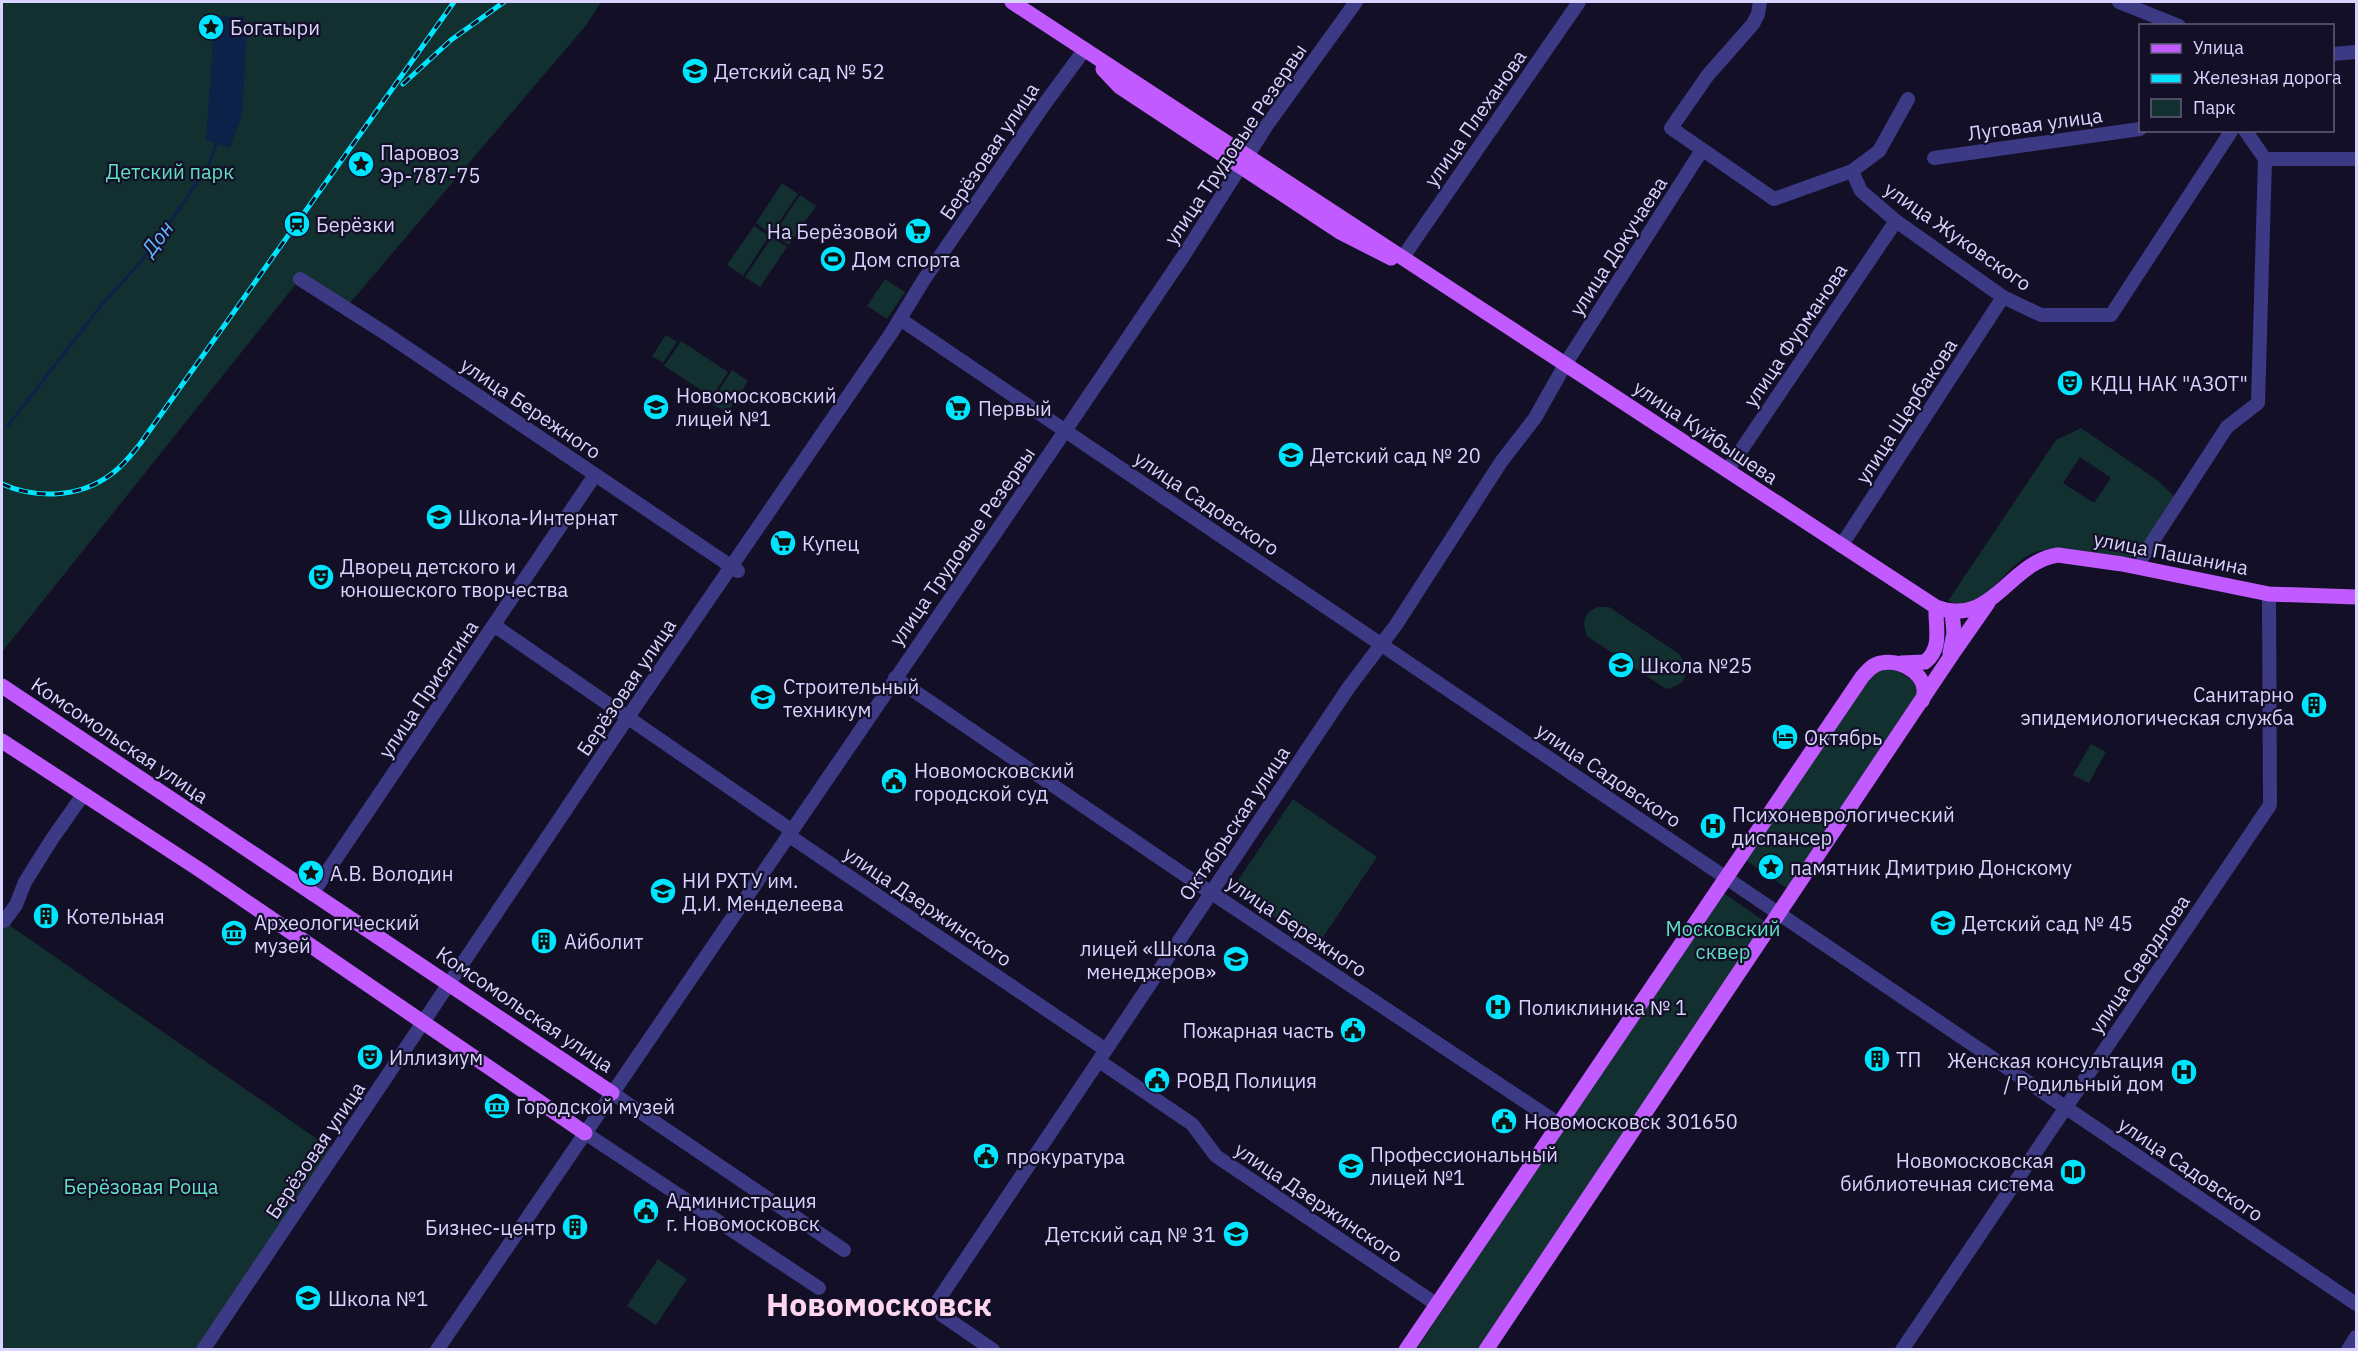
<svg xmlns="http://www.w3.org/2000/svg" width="2358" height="1351" font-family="'IBM Plex Sans',sans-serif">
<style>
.green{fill:#12302f;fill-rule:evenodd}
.water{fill:#0c2248}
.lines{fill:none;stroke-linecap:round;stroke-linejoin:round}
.stream{stroke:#0c2248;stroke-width:3}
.minor{stroke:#3d3a85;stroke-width:14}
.major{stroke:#c25bff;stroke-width:15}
.rail-casing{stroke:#00e5ff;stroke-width:5}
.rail{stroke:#130f26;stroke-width:3;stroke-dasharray:9;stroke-linecap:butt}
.labels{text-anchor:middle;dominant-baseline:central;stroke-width:4.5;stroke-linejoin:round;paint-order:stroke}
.poi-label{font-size:20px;fill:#d9d4ff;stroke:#130f26;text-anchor:start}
.street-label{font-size:20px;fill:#d9d4ff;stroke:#130f26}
.park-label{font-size:20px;fill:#5fe0c0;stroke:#130f26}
.water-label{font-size:21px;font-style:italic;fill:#62b6ff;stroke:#130f26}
.town-label{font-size:32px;font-weight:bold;fill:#ffd6f0;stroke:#130f26}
</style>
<rect width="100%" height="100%" fill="#130f26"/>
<path class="green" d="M2,2H601L587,24L345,309L300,279L2,652Z
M782,183L798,194L771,234L756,223Z
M800,195L816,206L789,245L773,235Z
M754,226L769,236L743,276L727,265Z
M772,237L787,247L760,287L745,277Z
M885,279L905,292L887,319L867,306Z
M666,335L677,342L663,363L652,356Z
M681,341L728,372L712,397L664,366Z
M732,370L748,381L727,413L711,403Z
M2081,428L2157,480L2178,500L2137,560C2102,561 2067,540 2033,553C2007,563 1982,615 1948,601L2056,440ZM2080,457L2111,478L2094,503L2063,483Z
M1598,607H1609L1679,654C1691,671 1688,685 1666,689L1587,636C1582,622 1583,613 1598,607Z
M1891,666L1920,686L1919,695L1788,889L1744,859L1872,672Z
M2091,744L2106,752L2089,783L2073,775Z
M1293,799L1377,857L1317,946L1232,889Z
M1722,892L1767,923L1478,1349L1416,1350Z
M2,920L333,1150L200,1349H2Z
M658,1259L687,1279L656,1325L627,1306Z"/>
<path class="water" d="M215,16L244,17L247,31L242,115L230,148L206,140Z"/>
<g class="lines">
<path class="stream" d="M7,427L103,303L139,264L165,230L209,164L218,139"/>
<path class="minor" d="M1760,2L1758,14L1753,24L1708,75L1671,128L1774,199L1852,171L1879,151L1908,99
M2119,2L2179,26
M2332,54L2356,52
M2245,130L2265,159
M1934,158L2140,129
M2265,159H2356
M1852,171L1861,191L1896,221L2003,297L2041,315H2111L2232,130
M1403,257L1579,2
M300,279L388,335L738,571
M900,319L2356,1304
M1727,471L1896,221
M1841,546L2003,297
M2136,567L2227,427L2258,403L2265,159
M495,626L791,830
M895,678L1198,884L1559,1124
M788,835L1106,1050
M312,894L595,475
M2,920L4,921L16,905L25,882L52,839L83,795
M1099,1061L1192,1124L1216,1156L1436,1304
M612,1093L844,1250
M585,1133L819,1288
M935,1305L1349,687L1396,625L1501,462L1535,418L1566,363L1702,150
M942,1315L993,1350
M203,1350L628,717L892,332L923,281L1046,102L1085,49
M437,1350L1065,431L1184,255L1267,125L1356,2
M1902,1350L2270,805L2269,594
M2348,1350L2356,1337"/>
<path class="major" d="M1012,2L1936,607C1992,628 2009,562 2058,555L2122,564L2269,594L2356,597
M1103,69L1120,87L1340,232L1391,258
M1950,653L1954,633L1952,611
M1901,663L1925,662C1943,648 1935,627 1936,607
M2,686L612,1093
M2,741L200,870L585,1133
M1406,1350L1862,677C1867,671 1873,664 1881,663C1904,658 1932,678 1922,701
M1486,1350L1953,653L1988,603"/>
<defs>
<path id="rail" d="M403,84L451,40L504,2
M2,484C36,499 79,498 110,475C122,467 131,455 140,444L454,2"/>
</defs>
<use href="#rail" class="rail-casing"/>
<use href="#rail" class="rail"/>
</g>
<defs>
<symbol id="sight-disc" viewBox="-11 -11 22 22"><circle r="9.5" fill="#00e5ff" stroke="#130f26"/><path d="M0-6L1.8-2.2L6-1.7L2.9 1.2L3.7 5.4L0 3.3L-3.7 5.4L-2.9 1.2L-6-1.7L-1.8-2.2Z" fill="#111"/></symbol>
<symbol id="school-disc" viewBox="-11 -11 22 22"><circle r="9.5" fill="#00e5ff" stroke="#130f26"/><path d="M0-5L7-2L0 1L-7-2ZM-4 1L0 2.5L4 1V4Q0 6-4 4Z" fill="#111"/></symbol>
<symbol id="station-disc" viewBox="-11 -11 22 22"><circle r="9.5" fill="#00e5ff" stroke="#130f26"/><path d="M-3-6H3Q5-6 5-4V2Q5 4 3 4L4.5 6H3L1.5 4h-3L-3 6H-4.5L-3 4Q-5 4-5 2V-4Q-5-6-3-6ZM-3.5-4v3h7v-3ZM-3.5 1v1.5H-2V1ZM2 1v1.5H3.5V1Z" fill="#111"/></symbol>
<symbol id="supermarket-disc" viewBox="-11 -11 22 22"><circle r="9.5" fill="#00e5ff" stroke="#130f26"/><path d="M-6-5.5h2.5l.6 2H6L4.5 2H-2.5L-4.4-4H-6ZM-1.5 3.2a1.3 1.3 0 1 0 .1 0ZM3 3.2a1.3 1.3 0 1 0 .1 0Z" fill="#111"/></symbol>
<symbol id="stadium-disc" viewBox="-11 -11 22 22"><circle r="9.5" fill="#00e5ff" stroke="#130f26"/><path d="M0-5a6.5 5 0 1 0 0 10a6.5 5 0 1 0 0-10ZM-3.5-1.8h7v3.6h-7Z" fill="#111"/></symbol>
<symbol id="theatre-disc" viewBox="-11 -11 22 22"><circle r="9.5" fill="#00e5ff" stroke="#130f26"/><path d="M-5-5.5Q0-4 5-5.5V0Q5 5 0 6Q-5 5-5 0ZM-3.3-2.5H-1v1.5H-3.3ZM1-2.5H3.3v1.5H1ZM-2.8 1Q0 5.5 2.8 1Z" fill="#111"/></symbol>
<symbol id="university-disc" viewBox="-11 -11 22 22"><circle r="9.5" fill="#00e5ff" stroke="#130f26"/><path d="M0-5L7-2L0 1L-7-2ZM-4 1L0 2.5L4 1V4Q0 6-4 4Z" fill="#111"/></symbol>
<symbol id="building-disc" viewBox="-11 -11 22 22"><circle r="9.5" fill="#00e5ff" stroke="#130f26"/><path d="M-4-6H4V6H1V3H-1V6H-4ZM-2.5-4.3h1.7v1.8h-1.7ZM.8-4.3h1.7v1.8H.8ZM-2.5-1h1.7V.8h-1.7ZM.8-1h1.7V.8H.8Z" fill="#111"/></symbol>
<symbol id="hotel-disc" viewBox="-11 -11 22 22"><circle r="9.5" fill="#00e5ff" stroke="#130f26"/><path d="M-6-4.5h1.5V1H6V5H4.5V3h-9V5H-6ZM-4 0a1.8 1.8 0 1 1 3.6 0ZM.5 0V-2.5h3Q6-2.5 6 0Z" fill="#111"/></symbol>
<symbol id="civic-disc" viewBox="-11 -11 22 22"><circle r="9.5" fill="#00e5ff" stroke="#130f26"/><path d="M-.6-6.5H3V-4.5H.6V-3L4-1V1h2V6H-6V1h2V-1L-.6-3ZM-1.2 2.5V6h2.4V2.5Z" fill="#111"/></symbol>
<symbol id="hospital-disc" viewBox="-11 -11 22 22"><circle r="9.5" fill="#00e5ff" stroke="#130f26"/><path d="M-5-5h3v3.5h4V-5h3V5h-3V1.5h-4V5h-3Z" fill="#111"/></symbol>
<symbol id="museum-disc" viewBox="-11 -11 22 22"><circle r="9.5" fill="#00e5ff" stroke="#130f26"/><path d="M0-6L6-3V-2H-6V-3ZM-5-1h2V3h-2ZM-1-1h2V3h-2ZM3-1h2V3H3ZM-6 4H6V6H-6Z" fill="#111"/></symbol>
<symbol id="library-disc" viewBox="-11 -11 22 22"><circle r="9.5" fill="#00e5ff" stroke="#130f26"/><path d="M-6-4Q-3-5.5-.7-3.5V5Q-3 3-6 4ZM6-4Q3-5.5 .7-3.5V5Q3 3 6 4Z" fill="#111"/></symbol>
</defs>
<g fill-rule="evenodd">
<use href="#sight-disc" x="196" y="12" width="30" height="30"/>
<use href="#school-disc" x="680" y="56" width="30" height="30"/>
<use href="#sight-disc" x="346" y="149" width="30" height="30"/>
<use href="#station-disc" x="282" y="209" width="30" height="30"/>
<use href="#supermarket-disc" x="903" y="216" width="30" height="30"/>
<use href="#stadium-disc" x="818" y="244" width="30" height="30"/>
<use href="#theatre-disc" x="2055" y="368" width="30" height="30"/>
<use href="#school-disc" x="641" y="392" width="30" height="30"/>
<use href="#supermarket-disc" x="943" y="393" width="30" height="30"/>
<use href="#school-disc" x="1276" y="440" width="30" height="30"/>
<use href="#school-disc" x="424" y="502" width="30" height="30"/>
<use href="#supermarket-disc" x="768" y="528" width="30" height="30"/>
<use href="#theatre-disc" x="306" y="562" width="30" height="30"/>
<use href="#school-disc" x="1606" y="650" width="30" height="30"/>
<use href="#university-disc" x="748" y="682" width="30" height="30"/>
<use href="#building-disc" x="2299" y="690" width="30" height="30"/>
<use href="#hotel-disc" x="1770" y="722" width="30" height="30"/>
<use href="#civic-disc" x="879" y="766" width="30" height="30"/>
<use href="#hospital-disc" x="1698" y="811" width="30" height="30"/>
<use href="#sight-disc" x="1756" y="852" width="30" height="30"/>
<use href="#sight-disc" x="296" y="858" width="30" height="30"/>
<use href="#university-disc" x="648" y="876" width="30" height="30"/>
<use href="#building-disc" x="31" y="901" width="30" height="30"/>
<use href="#school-disc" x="1928" y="908" width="30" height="30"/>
<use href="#museum-disc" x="219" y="918" width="30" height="30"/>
<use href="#building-disc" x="529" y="926" width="30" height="30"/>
<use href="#school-disc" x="1221" y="944" width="30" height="30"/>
<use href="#hospital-disc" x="1483" y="992" width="30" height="30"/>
<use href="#civic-disc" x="1338" y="1015" width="30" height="30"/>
<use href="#theatre-disc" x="355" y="1042" width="30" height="30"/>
<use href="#building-disc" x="1862" y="1044" width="30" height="30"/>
<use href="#hospital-disc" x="2169" y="1057" width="30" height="30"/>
<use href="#civic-disc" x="1142" y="1065" width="30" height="30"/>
<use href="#museum-disc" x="482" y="1091" width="30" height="30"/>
<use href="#civic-disc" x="1489" y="1106" width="30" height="30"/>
<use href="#civic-disc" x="971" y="1141" width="30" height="30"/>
<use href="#university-disc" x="1336" y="1151" width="30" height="30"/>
<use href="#library-disc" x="2058" y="1157" width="30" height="30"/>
<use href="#civic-disc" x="631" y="1196" width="30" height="30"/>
<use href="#building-disc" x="560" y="1212" width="30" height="30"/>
<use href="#school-disc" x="1221" y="1219" width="30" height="30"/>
<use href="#school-disc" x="293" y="1283" width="30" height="30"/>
</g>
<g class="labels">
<g class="poi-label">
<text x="230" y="27">Богатыри</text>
<text x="714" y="71">Детский сад № 52</text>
<text x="380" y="152">Паровоз<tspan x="380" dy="23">Эр-787-75</tspan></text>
<text x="316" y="224">Берёзки</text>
<text x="898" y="231" text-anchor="end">На Берёзовой</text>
<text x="852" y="259">Дом спорта</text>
<text x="2090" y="383">КДЦ НАК "АЗОТ"</text>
<text x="676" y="395">Новомосковский<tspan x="676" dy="23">лицей №1</tspan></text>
<text x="978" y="408">Первый</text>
<text x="1310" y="455">Детский сад № 20</text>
<text x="458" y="517">Школа-Интернат</text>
<text x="802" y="543">Купец</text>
<text x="340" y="566">Дворец детского и<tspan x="340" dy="23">юношеского творчества</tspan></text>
<text x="1640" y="665">Школа №25</text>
<text x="783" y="686">Строительный<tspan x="783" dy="23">техникум</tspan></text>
<text x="2294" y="694" text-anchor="end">Санитарно<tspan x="2294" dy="23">эпидемиологическая служба</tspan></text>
<text x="1804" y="737">Октябрь</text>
<text x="914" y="770">Новомосковский<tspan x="914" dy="23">городской суд</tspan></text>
<text x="1732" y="814">Психоневрологический<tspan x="1732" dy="23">диспансер</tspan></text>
<text x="1790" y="867">памятник Дмитрию Донскому</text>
<text x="330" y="873">А.В. Володин</text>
<text x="682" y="880">НИ РХТУ им.<tspan x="682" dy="23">Д.И. Менделеева</tspan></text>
<text x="66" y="916">Котельная</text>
<text x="254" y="922">Археологический<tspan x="254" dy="23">музей</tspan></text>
<text x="1962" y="923">Детский сад № 45</text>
<text x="564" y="941">Айболит</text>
<text x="1216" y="948" text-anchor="end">лицей «Школа<tspan x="1216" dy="23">менеджеров»</tspan></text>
<text x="1518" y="1007">Поликлиника № 1</text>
<text x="1334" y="1030" text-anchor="end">Пожарная часть</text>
<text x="389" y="1057">Иллизиум</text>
<text x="1896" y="1059">ТП</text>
<text x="2164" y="1060" text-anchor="end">Женская консультация<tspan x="2164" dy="23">/ Родильный дом</tspan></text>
<text x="1176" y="1080">РОВД Полиция</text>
<text x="516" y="1106">Городской музей</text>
<text x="1524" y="1121">Новомосковск 301650</text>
<text x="1370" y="1154">Профессиональный<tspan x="1370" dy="23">лицей №1</tspan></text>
<text x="1006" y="1156">прокуратура</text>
<text x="2054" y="1160" text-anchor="end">Новомосковская<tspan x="2054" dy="23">библиотечная система</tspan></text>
<text x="666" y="1200">Администрация<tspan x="666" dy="23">г. Новомосковск</tspan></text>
<text x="556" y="1227" text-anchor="end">Бизнес-центр</text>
<text x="1216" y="1234" text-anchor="end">Детский сад № 31</text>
<text x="328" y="1298">Школа №1</text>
</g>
<g class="street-label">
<text transform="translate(1475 118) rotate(-55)">улица Плеханова</text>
<text transform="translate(2035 124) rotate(-8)">Луговая улица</text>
<text transform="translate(1235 144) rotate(-56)">улица Трудовые Резервы</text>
<text transform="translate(989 151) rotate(-56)">Берёзовая улица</text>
<text transform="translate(1958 236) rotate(35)">улица Жуковского</text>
<text transform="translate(1618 246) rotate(-57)">улица Докучаева</text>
<text transform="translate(1795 335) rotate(-56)">улица Фурманова</text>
<text transform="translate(531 408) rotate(34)">улица Бережного</text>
<text transform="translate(1906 411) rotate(-57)">улица Щербакова</text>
<text transform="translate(1706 432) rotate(34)">улица Куйбышева</text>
<text transform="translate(1207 503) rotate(34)">улица Садовского</text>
<text transform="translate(962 546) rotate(-55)">улица Трудовые Резервы</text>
<text transform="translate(2171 553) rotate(11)">улица Пашанина</text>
<text transform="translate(626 687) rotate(-56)">Берёзовая улица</text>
<text transform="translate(428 689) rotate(-56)">улица Присягина</text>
<text transform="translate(120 740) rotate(34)">Комсомольская улица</text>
<text transform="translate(1609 775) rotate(34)">улица Садовского</text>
<text transform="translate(1234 823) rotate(-56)">Октябрьская улица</text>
<text transform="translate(928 906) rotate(34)">улица Дзержинского</text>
<text transform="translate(1297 926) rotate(34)">улица Бережного</text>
<text transform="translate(2139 964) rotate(-56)">улица Свердлова</text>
<text transform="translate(525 1009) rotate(34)">Комсомольская улица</text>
<text transform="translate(315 1150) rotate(-56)">Берёзовая улица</text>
<text transform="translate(2191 1169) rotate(34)">улица Садовского</text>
<text transform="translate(1319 1202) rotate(34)">улица Дзержинского</text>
</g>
<g class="park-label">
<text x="170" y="171">Детский парк</text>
<text x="1723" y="928">Московский<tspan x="1723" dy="23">сквер</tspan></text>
<text x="141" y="1186">Берёзовая Роща</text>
</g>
<g class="water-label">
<text transform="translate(157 238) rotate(-53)">Дон</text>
</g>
<g class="town-label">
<text x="879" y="1304">Новомосковск</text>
</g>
</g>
<rect width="2358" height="1351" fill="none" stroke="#d9d4ff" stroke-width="6"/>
<rect x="2139" y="24" width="195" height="108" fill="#130f26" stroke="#625e7d" stroke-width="1.5"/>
<rect x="2151" y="44" width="30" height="9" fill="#c25bff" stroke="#625e7d" stroke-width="1.5"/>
<text x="2193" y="54" font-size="18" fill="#d9d4ff">Улица</text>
<rect x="2151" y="74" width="30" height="9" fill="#00e5ff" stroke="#625e7d" stroke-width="1.5"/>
<text x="2193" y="84" font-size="18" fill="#d9d4ff">Железная дорога</text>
<rect x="2151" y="99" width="30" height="18" fill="#12302f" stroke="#625e7d" stroke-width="1.5"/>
<text x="2193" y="114" font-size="18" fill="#d9d4ff">Парк</text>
</svg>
